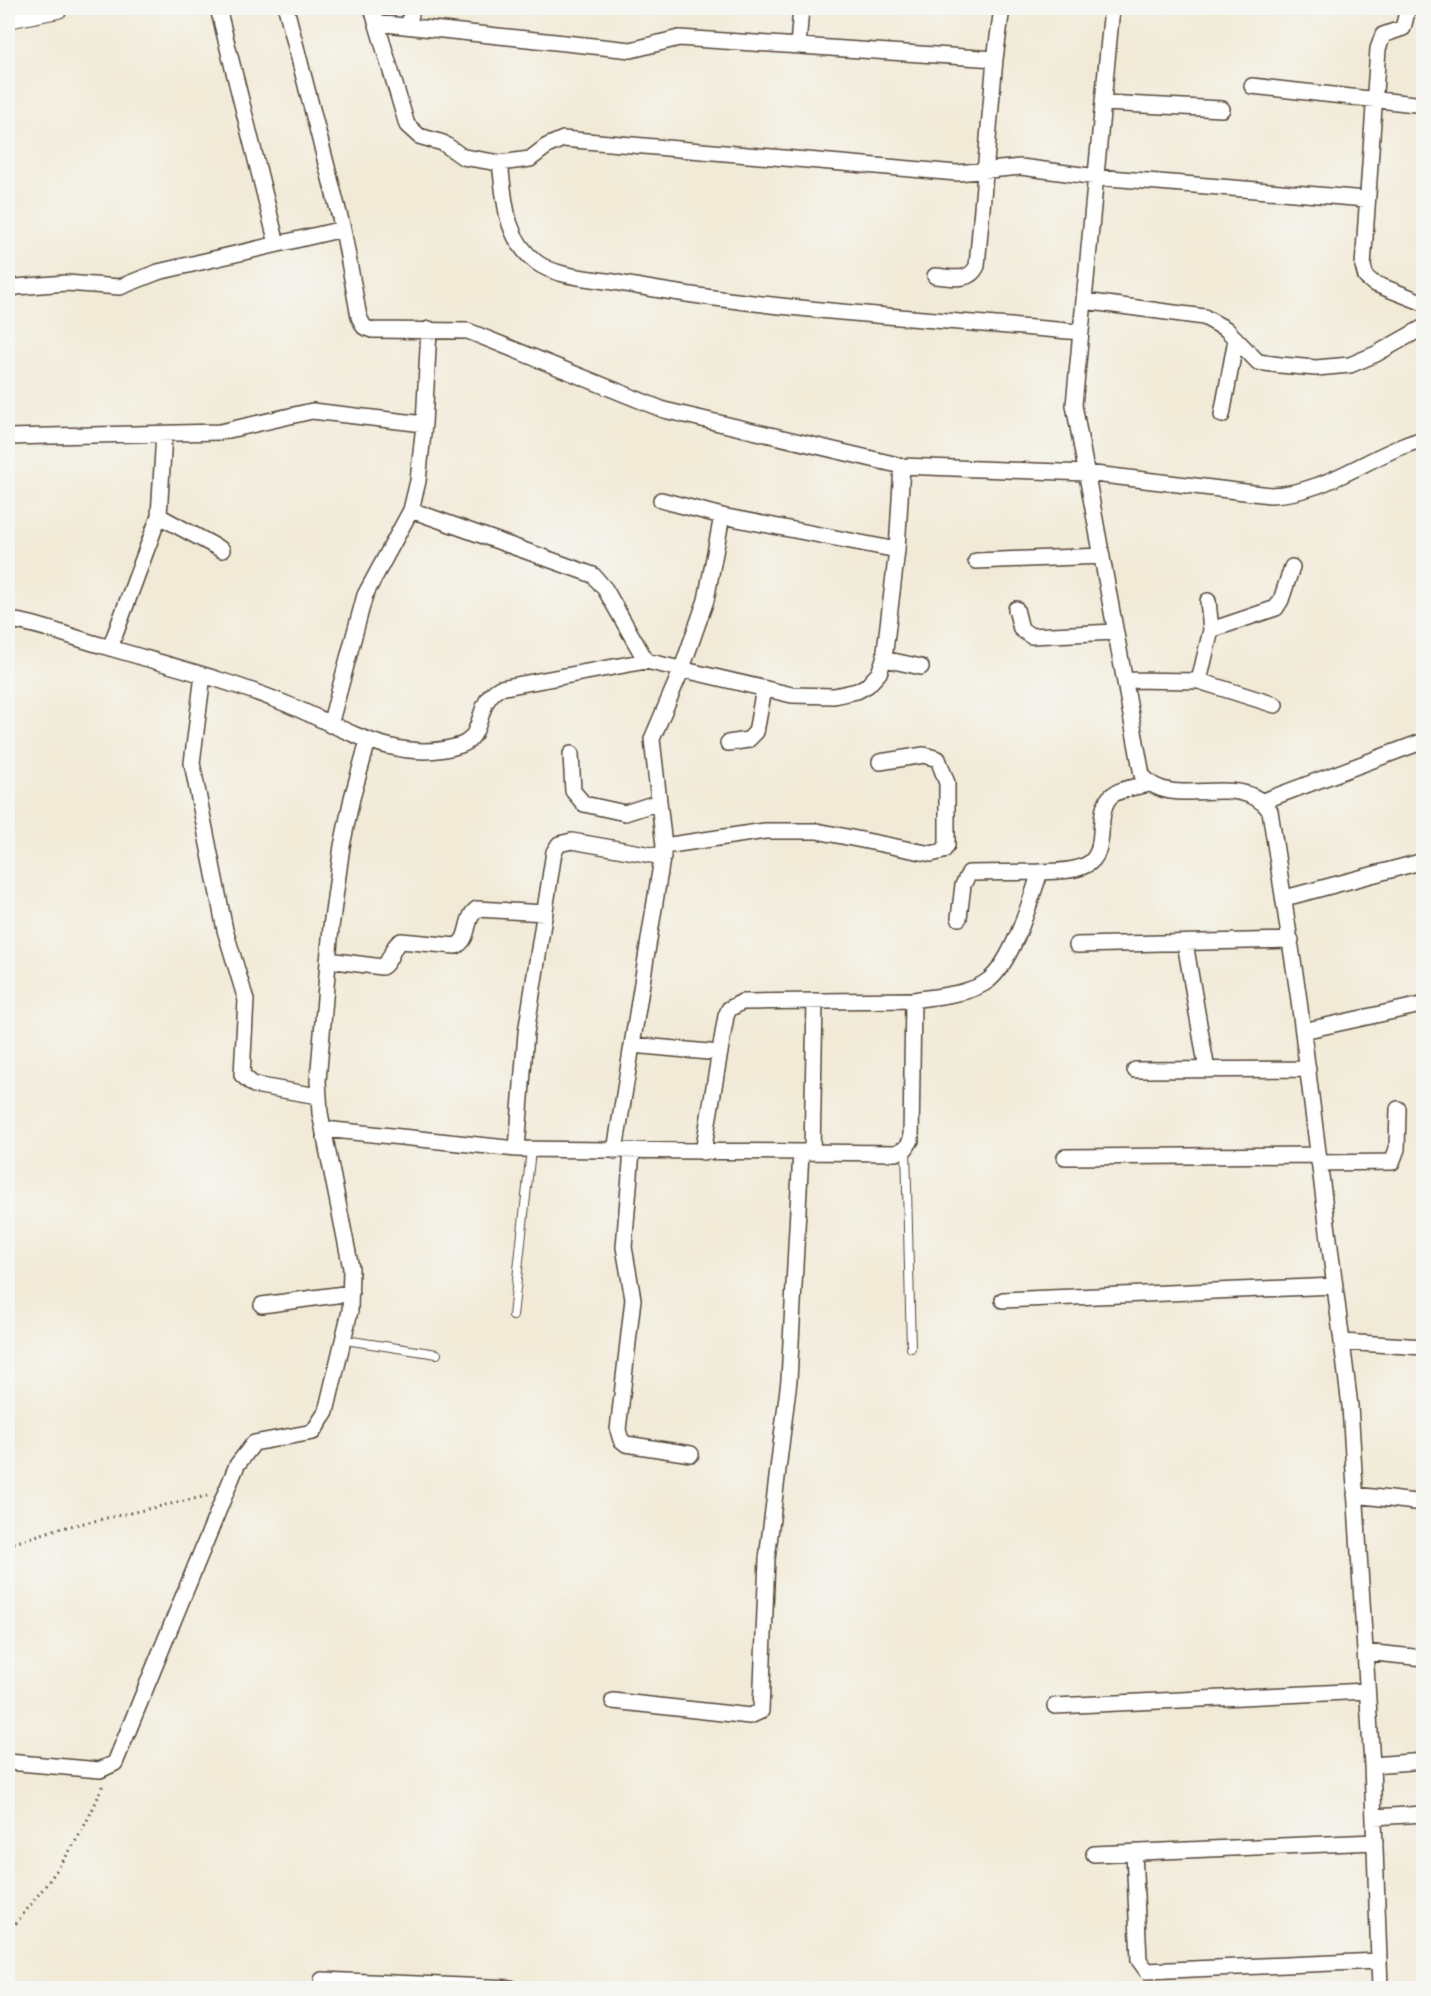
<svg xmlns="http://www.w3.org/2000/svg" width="1431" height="1996" font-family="Pangolin,sans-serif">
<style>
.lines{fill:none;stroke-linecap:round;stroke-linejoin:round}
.service-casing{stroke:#56473a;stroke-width:10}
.minor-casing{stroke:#56473a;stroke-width:18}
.tertiary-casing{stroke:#56473a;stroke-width:22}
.path{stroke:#56473a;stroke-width:3;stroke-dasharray:1.5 4.5;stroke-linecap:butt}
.service{stroke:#fff;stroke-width:8}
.minor{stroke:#fff;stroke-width:15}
.tertiary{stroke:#fff;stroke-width:20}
</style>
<rect width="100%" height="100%" fill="#f6f6f2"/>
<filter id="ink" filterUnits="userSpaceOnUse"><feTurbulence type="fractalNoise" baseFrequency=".0167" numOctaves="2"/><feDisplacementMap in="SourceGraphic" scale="12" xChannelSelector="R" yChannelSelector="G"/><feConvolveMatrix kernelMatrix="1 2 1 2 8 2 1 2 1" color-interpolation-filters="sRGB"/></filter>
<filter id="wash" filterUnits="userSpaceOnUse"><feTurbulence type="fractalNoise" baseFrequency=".008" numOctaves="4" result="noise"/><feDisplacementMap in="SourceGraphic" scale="24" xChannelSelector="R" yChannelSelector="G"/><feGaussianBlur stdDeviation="1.35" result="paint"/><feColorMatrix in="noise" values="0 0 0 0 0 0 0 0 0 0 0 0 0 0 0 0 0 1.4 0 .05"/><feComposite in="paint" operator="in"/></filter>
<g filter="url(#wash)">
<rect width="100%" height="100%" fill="#f1ead7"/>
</g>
<g filter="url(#ink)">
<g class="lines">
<defs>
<path id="service" d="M906,1148L911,1348
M513,1316L531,1150
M345,1340L437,1354"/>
<path id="minor" d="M218,8L277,244
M286,8L343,229L359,317L364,327L372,330L468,331L664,410L902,466L1086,473L1270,495C1327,494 1369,454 1424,439
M372,8L407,125L419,136L443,143L463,157L500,163L530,159L547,146L563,139L957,173L1021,167L1097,177L1366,199
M1112,8L1074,405L1142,775C1172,814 1241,768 1270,811L1298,993L1350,1406L1372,1765L1380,1988
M1408,8L1403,28L1383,35L1378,49L1363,266L1366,277L1373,283L1424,303
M376,23L631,50L679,38L995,59L977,266C969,283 951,277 935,276
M409,26L412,8
M798,46L801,8
M995,59L1002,8
M1252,86L1424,105
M1104,103L1222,109
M500,163C505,200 504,237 536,262C557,278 593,278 619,283C770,311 926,318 1079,332
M8,291L16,287L66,283L120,287L158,272L343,229
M1084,301L1204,317L1226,329L1258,362L1280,365L1316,368L1350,365L1376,354L1424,327
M1222,415L1236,339
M8,437L220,432L312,411L424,424
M661,500L722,516
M411,510L593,575L605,589L646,661
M159,516L222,550
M976,561L1102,556
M1016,609L1021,629L1031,636L1115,632
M8,620C38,623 70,637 100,645C160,663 221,678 279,701C337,723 395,767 461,745C485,737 475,701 500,688L646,661L792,695L834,696L857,691L868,685L879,673L884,659L897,550L902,466
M1211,630L1276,608L1281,600L1292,567
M110,648L159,516L164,434
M884,659L921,667
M203,675L192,763L225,930L246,1000L242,1075L254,1085L318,1096
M1125,680L1199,681L1275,705
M1199,681L1211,630L1208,601
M330,725L365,595L411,510L418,481L424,424L429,329
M728,743L748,740L756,732L764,689
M571,754L573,791L584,804L625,813L659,802
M1263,801L1424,741
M664,846L765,831H817L931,854L943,851L947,845V783L938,759L924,755L880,762
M1285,898L1424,861
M959,918L963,885L969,873L1040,872
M1185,943L1207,1070
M1077,945L1291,940
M328,960L382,967C393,960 390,947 401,941L456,946C471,939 464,918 477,909L545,913
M1303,1031L1421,1005
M632,1045L720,1053
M1135,1070L1308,1069
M324,1129L517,1149L896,1153L906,1148L911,1140L913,1000C936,996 970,995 989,980C1013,960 1030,902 1040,872C1054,871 1073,872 1086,865C1110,853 1094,815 1110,797C1119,788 1138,787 1149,784
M517,1149L526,1033L554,852L559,844L572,841L663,857
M615,1151L664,846L652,739L681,671L706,600L722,516L897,550
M632,1151L624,1247L633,1299L618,1430L621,1440L626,1444L691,1454
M703,1152L726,1016L729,1009L742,1002L913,1000
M812,1152L815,1001
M1065,1157L1318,1155
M1319,1163L1392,1162L1397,1149L1398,1109
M1003,1300L1335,1286
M262,1305L351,1293
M1342,1342L1424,1347
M1355,1495L1424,1503
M1365,1652L1424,1658
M613,1701L750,1716L761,1711L767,1559L789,1380L801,1152
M1055,1706L1367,1691
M8,1762L100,1770L115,1763L237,1465L254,1443L313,1432L326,1412L350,1311L351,1268L320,1113L318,1081L331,927L342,846L352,798L368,741
M1372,1765L1424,1761
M1374,1817L1424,1814
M1134,1852L1139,1960L1147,1971L1379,1961
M1094,1854L1375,1842
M322,1980L511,1988"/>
<path id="tertiary" d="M8,18L58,8"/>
</defs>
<use href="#service" class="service-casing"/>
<use href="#minor" class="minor-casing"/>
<use href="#tertiary" class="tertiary-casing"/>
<path class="path" d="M8,1545L57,1529L207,1496
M8,1933C46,1886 82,1842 103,1784"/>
<use href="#service" class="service"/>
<use href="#minor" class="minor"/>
<use href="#tertiary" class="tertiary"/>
</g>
</g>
<rect width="1431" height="1996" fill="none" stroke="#f6f6f2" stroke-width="30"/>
</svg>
